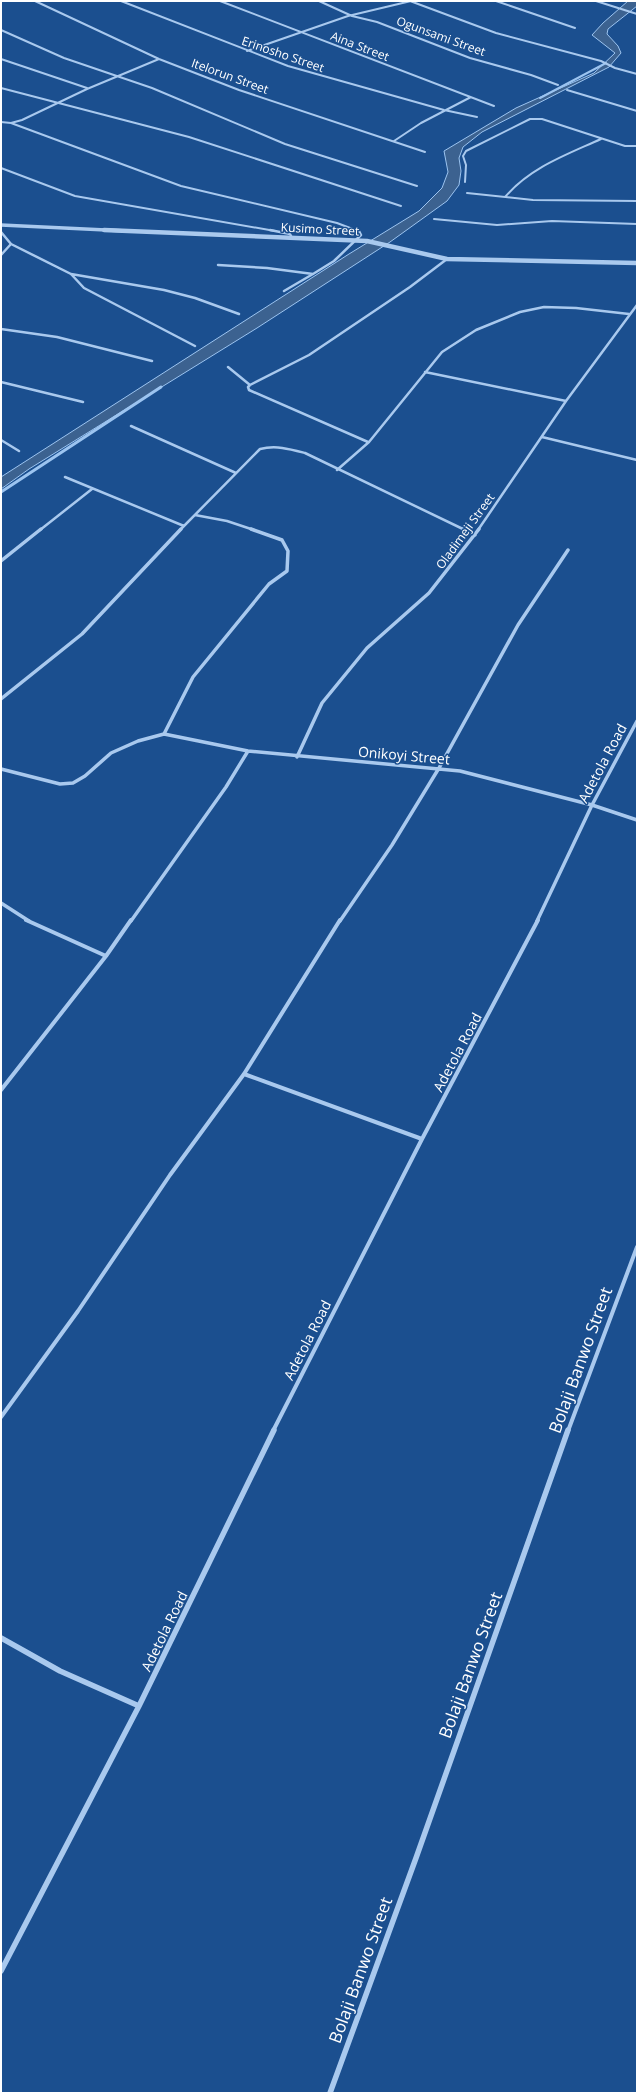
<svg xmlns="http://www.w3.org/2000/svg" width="638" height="2094" font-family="'Open Sans',sans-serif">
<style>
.water{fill:#3c6290;stroke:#9cc4f0}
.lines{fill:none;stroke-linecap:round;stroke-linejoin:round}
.stream-far1{stroke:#9cc4f0;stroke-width:2}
.stream{stroke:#9cc4f0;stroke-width:3}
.minor-far4{stroke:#a9c9ee;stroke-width:2}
.minor-far3{stroke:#a9c9ee;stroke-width:2.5}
.minor-far2{stroke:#a9c9ee;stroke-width:3.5}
.minor-far1{stroke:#a9c9ee;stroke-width:4}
.minor{stroke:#a9c9ee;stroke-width:5.5}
.tertiary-far1{stroke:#a9c9ee;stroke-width:3.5}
.tertiary{stroke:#a9c9ee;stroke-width:4.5}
.labels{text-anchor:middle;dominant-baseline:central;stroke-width:3;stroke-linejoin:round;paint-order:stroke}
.far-street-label{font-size:12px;fill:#fff;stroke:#1b4f8f}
.street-label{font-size:14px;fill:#fff;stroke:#1b4f8f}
.near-street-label{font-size:17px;fill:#fff;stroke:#1b4f8f}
</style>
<rect width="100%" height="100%" fill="#1b4f8f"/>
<path class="water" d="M628,1H637V6L608,29L607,34L618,46L621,53L609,67L482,132L463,147L459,158L461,171L459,185L447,201L390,242L257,328L29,469L1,489V477L349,254L419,211L442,188L448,172L444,151L516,108L594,73L615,53L592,35L603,23Z"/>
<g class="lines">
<path class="stream-far1" d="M540,98L606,63"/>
<path class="stream" d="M1,492L161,387"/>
<path class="minor-far4" d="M35,1L159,59L239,90L425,152
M121,1L288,66L444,110L477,117
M220,1L494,106
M319,1L352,16L377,22L470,58L531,75L558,85
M410,1L496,33L601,61L615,68L637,74
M496,1L575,28
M596,1L637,14
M1,30L64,58L152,88L285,144L417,186
M247,51L348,16L411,1
M1,59L87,88
M1,88L189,137L401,206
M567,90L637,111
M1,122L11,123L181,186L337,223L358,231
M11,123L22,120L87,89L159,59
M394,141L421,123L471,97
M1,168L75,196L275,231
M465,182L466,165L463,156L466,151L530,119H542L625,146H637
M467,193L533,200L637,201
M505,197C531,167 566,155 601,139
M434,219L497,225L552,221L637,224"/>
<path class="minor-far3" d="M270,230L290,234L292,238
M1,232L11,244L71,274L84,288L195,346
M1,255L11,244
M218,265L267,268L313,274L334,261L361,235L359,231L355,230
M71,274L164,290L195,298L239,314
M284,291L313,274
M1,329L57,337L152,361
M228,367L250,385
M425,372L566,401
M1,382L83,402
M250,385L309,355L410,287L447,259
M250,385L248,387L249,390L368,442
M131,426L236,473
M542,437L637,460
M1,440L19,451
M337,470L369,442L442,352L476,330L520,312L544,307L576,308L629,314
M65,477L184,526
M195,515L227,521L254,530
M40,530L92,489
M180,530L260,449C276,445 290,449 305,453L465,530
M478,530L566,401L637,305"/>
<path class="minor-far2" d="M463,529L475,535
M1,561L41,529
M1,699L82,634L181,529
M164,734L193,677L269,584L287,571L288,551L282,540L251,529
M297,757L322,703L367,648L429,593L479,529
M1,769L60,784L73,783L85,776L111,753L138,741L164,734L248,751L460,771L592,805L637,820
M1,903L29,921
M131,921L226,787L248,751
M340,921L392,845L439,768L518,625L568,550
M537,921L592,805L637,721"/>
<path class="minor-far1" d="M26,920L106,956
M244,1074L422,1139
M1,1090L106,956L131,920
M1,1417L78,1311L170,1175L244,1074L340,920
M273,1431L422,1139L538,920
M568,1431L637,1247"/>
<path class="minor" d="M1,1638L60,1671L139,1706
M1,1971L139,1706L274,1430
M330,2093L416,1858L568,1430"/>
<path class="tertiary-far1" d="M1,225L127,231"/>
<path class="tertiary" d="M104,230L367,241L447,259L637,263"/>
</g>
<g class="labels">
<g class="far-street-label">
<text transform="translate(441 36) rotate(20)">Ogunsami Street</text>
<text transform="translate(360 46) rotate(21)">Aina Street</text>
<text transform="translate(283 54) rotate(19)">Erinosho Street</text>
<text transform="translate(230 76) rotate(20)">Itelorun Street</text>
<text transform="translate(320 229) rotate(3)">Kusimo Street</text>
<text transform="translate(465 531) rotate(-54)">Oladimeji Street</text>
</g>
<g class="street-label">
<text transform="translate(404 755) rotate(5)">Onikoyi Street</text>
<text transform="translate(602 763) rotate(-62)">Adetola Road</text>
<text transform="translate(457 1052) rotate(-62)">Adetola Road</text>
<text transform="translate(307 1340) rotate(-63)">Adetola Road</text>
<text transform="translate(164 1631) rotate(-64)">Adetola Road</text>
</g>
<g class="near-street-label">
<text transform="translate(580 1360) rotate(-70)">Bolaji Banwo Street</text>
<text transform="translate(470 1665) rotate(-70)">Bolaji Banwo Street</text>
<text transform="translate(360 1970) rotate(-70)">Bolaji Banwo Street</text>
</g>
</g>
<rect width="638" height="2094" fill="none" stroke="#ffffff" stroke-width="4"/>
</svg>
